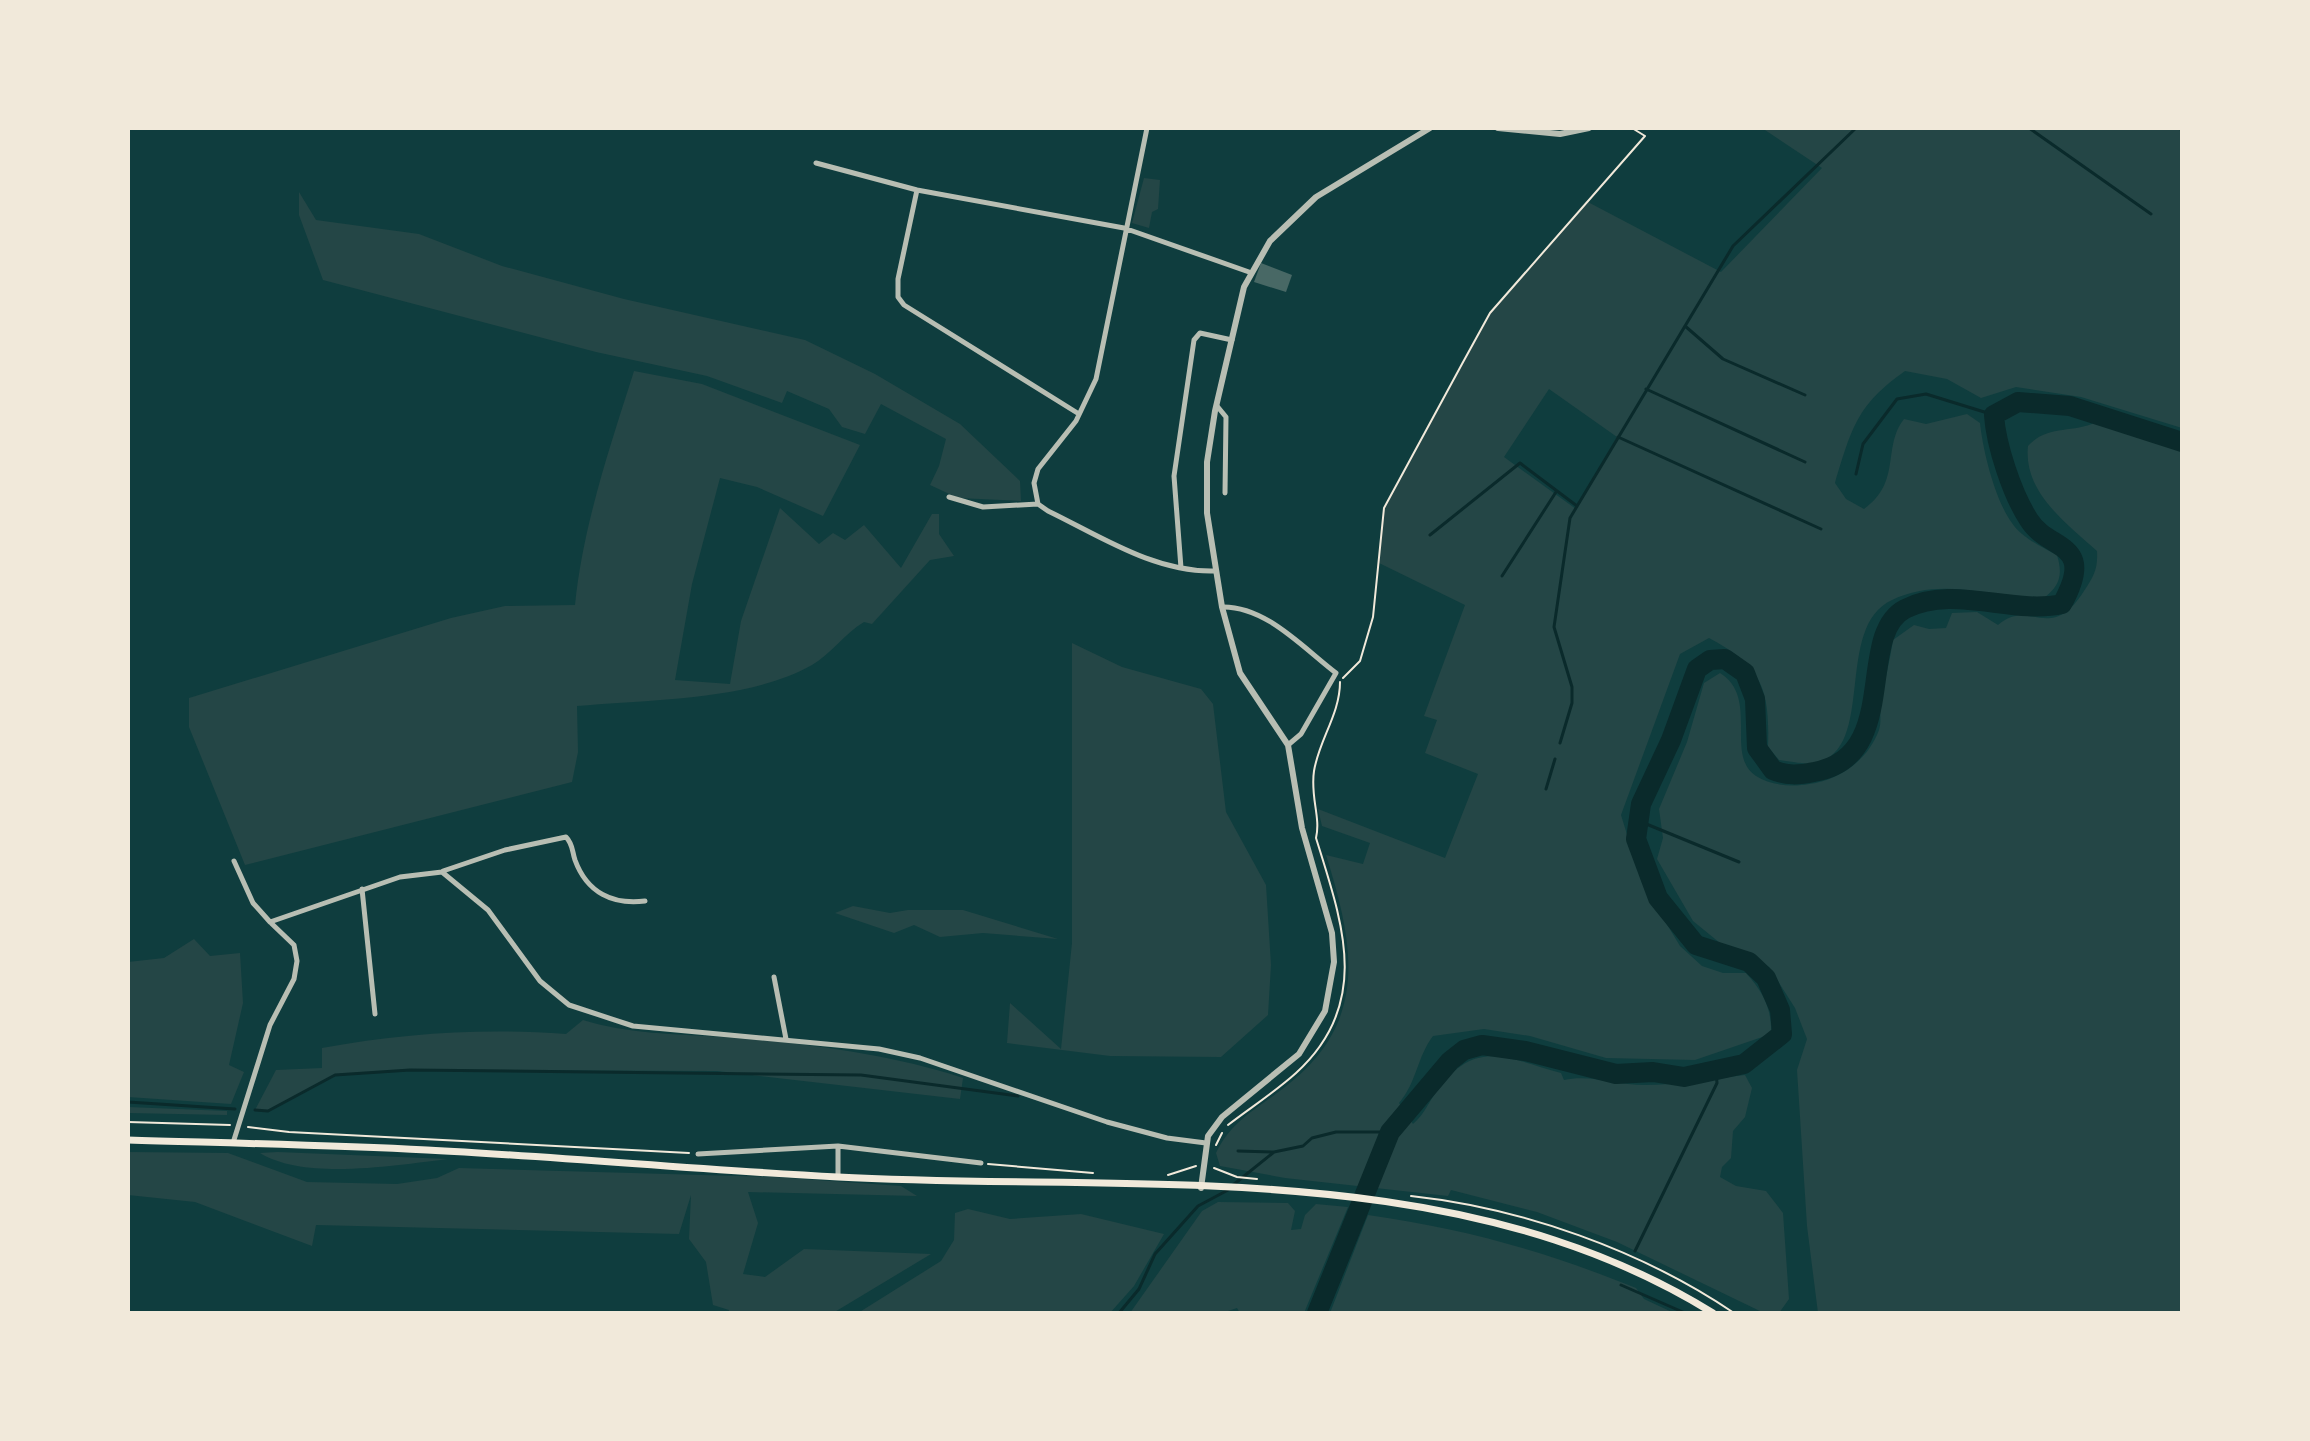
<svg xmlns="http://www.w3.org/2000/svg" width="2310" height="1441" font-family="Merriweather,serif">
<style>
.green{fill:#244646;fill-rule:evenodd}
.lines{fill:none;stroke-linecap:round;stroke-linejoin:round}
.stream{stroke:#0a2a2b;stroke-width:3}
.river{stroke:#0a2a2b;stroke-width:20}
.building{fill:#486865}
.path{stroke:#f1e9da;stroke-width:2}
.minor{stroke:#b8beb3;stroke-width:5}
.tertiary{stroke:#b8beb3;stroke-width:6}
.secondary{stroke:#f1e9da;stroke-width:7}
</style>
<rect width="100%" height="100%" fill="#0f3d3e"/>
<path class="green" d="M1762,128H2182V428L2081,397L2016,387L1981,398L1947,379L1905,371C1857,405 1852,427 1835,483L1846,499L1864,509C1902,482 1882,447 1904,419L1926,424L1967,414L1980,423C1983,451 1995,500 2012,523C2022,538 2042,547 2057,555C2063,575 2060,585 2044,598C1992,598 1942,576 1892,600C1833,627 1877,749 1816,763C1805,765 1790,761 1779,760L1768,747C1770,689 1762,666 1709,638L1680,654L1621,815L1642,883L1680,946L1702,966L1723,973H1746C1763,992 1772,1008 1771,1034L1695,1060L1606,1058L1530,1036L1484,1029L1433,1036C1417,1057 1417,1082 1399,1103L1413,1124C1425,1114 1429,1101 1438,1089C1477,1037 1509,1059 1561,1073L1564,1080C1590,1074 1617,1085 1644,1085C1678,1085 1712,1079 1745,1075L1752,1088L1745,1117L1733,1131L1731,1158L1722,1167L1720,1177L1736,1186L1766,1191L1783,1213L1789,1299L1779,1313H1764L1617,1242L1537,1212L1451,1190L1448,1196L1285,1178L1220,1166L1216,1153C1232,1120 1256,1110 1285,1087C1370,1022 1354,945 1326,855L1363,864L1370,843L1322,826L1318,809L1445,858L1478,774L1425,753L1437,720L1424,716L1465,605L1379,563L1384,508L1490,313L1586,201L1721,272L1822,168ZM1549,389L1617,437L1576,509L1504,457Z
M1144,178L1160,180L1158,209L1152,212L1149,228L1132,223Z
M299,192L316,220L419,234L502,266L624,299L805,340L875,374L960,424L1020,481L1021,501L958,498L930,485L939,466L946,439L881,404L865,434L842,427L829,409L787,391L782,403L707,376L596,352L323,280L299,215Z
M634,371L702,384L860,445L823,516L757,487L720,478L692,584L675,680L730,684L741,621L780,508L819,544L833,533L845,540L864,525L901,568L932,514H939V534L954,556L930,560L872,624L864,622C844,634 831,654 812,665C748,701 650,699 577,706L578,752L572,782L245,865L189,727V698L451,618L505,606L575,605C583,525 610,447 634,371Z
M2096,422L2182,450V1313H1818L1807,1226L1797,1070L1807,1039L1795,1008L1769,967L1720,943L1693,921L1657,859L1663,838L1659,809L1687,742L1704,683L1720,673C1760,698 1724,755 1756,776C1771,786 1793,787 1809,784C1840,780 1868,760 1879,730C1882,721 1879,710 1881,700C1885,680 1890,660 1893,640L1914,625L1929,629L1946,628L1952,613L1977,612L1998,625C2029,597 2050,645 2084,591C2094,576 2098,569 2097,551C2066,523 2023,492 2028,446C2048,424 2072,434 2096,422Z
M1072,643L1122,667L1201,689L1213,704L1226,812L1266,885L1271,965L1268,1015L1221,1057L1110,1056L1007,1043L1010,1003L1061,1049L1072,943Z
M853,906L890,913L908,910H963L1058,939L983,933L940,937L914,925L894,933L835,913Z
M194,939L210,956L240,953L243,1003L229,1065L244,1072L231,1104L128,1097V962L164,958Z
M583,1020C629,1034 674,1034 722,1037C802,1043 886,1053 963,1078L960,1099L717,1071L410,1070L335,1075L268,1111L255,1110L276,1070L322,1068V1048C404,1033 484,1028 566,1034Z
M128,1107L227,1111V1115L128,1113Z
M128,1152L228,1153L307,1182L397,1184L437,1178L459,1168L774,1177L901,1186L917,1196L748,1192L758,1223L743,1274L765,1277L804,1249L931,1254L833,1313H728L729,1310L713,1305L706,1262L689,1239L691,1195L679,1234L316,1225L312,1246L195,1202L128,1195Z
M260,1153L278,1152L448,1159C397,1165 305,1181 260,1153Z
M1218,1202L1288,1203L1295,1211L1291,1230L1301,1229L1305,1215L1316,1204L1348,1207L1304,1313H1240L1237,1308L1222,1313H1130L1202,1211Z
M968,1209L1010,1219L1081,1214L1164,1234L1134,1286L1110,1313H858L941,1261L954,1240L955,1213Z
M1368,1215C1466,1229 1544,1251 1636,1288L1644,1299L1674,1313H1330Z"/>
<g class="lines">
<path class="stream" d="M2029,128L2151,214
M2179,128L2182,130
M1685,326L1723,359L1805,395
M1646,389L1805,462
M1618,437L1821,529
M1856,474L1863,444L1897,399L1926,394L1994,415
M1430,535L1520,463L1577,506
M1502,576L1556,492
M1560,743L1572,703V687L1554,627L1570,518L1733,246L1856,128
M1546,789L1555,759
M1639,821L1739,862
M128,1102L235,1109
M255,1110L268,1111L335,1075L410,1070L861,1075L1018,1096
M1238,1151L1274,1152L1303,1146L1312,1138L1336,1132H1390
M1233,1185L1274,1152
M1635,1251L1717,1083L1716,1072
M1621,1285L1685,1313
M1119,1313L1139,1289L1155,1254L1198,1206L1228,1190"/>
<path class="river" d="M1317,1313L1390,1132L1450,1061L1464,1050L1482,1045L1525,1051L1616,1074L1653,1072L1684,1077L1744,1064L1782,1034L1780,1010L1766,978L1749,962L1696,945L1658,898L1636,839L1641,804L1671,740L1697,669L1710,660L1725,659L1745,673L1755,699L1757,748L1773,770C1787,776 1799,775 1814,772C1902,757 1855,635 1905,609C1953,584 2012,615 2062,604C2097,541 2049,552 2029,520C2012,494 1996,445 1994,415L2018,402L2070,406L2182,442"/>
</g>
<path class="building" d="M1261,263L1292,275L1286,292L1254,282Z"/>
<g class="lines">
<path class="path" d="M1343,678L1360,661L1373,617L1384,508L1462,364L1490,313L1645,136L1632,128
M128,1122L230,1125
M1228,1125C1250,1108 1275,1092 1296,1073C1373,1003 1342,922 1316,838C1321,817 1310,797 1314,771C1319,740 1340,714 1340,682
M248,1127L289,1132L689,1153
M1216,1145L1222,1133
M988,1164L1093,1173
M1214,1168L1237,1177L1257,1179
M1168,1175L1196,1166
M1411,1196C1522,1208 1641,1250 1734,1313"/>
<path class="minor" d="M1147,128L1096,379L1076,421L1038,469L1034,483L1038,504L1048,511C1100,536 1155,573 1215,571
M816,163L917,190L1124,228L1249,272
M917,190L898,279V297L904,305L1079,414
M1217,406L1226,417L1225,493
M949,497L983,507L1038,504
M1181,568L1174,476L1194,340L1200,333L1232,340
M1222,607C1266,606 1303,648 1336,673L1301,734L1288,745
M234,861L253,903L270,922
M443,871L505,850L566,837C573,844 572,851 575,860C587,893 613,905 645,901
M362,889L375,1014
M774,977L786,1039
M233,1143L270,1025L294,979L297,961L294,945L270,922L400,877L442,872L488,910L540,981L569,1005L633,1026L879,1049L920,1058L1107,1122L1167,1138L1206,1143
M698,1154L838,1146L981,1163
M838,1177V1146"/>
<path class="tertiary" d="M1498,128L1560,134L1589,128
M1201,1188L1208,1136L1222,1117L1299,1054L1325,1011L1334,962L1332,933L1302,828L1288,745L1240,673L1222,607L1207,513V462L1215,411L1244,287L1270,241L1316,197L1430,128"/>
<path class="secondary" d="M128,1140C228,1143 327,1145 427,1150C564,1157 701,1170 838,1177C1129,1193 1453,1152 1713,1313"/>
</g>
<rect width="2310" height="1441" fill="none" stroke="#f1e9da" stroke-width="260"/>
</svg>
